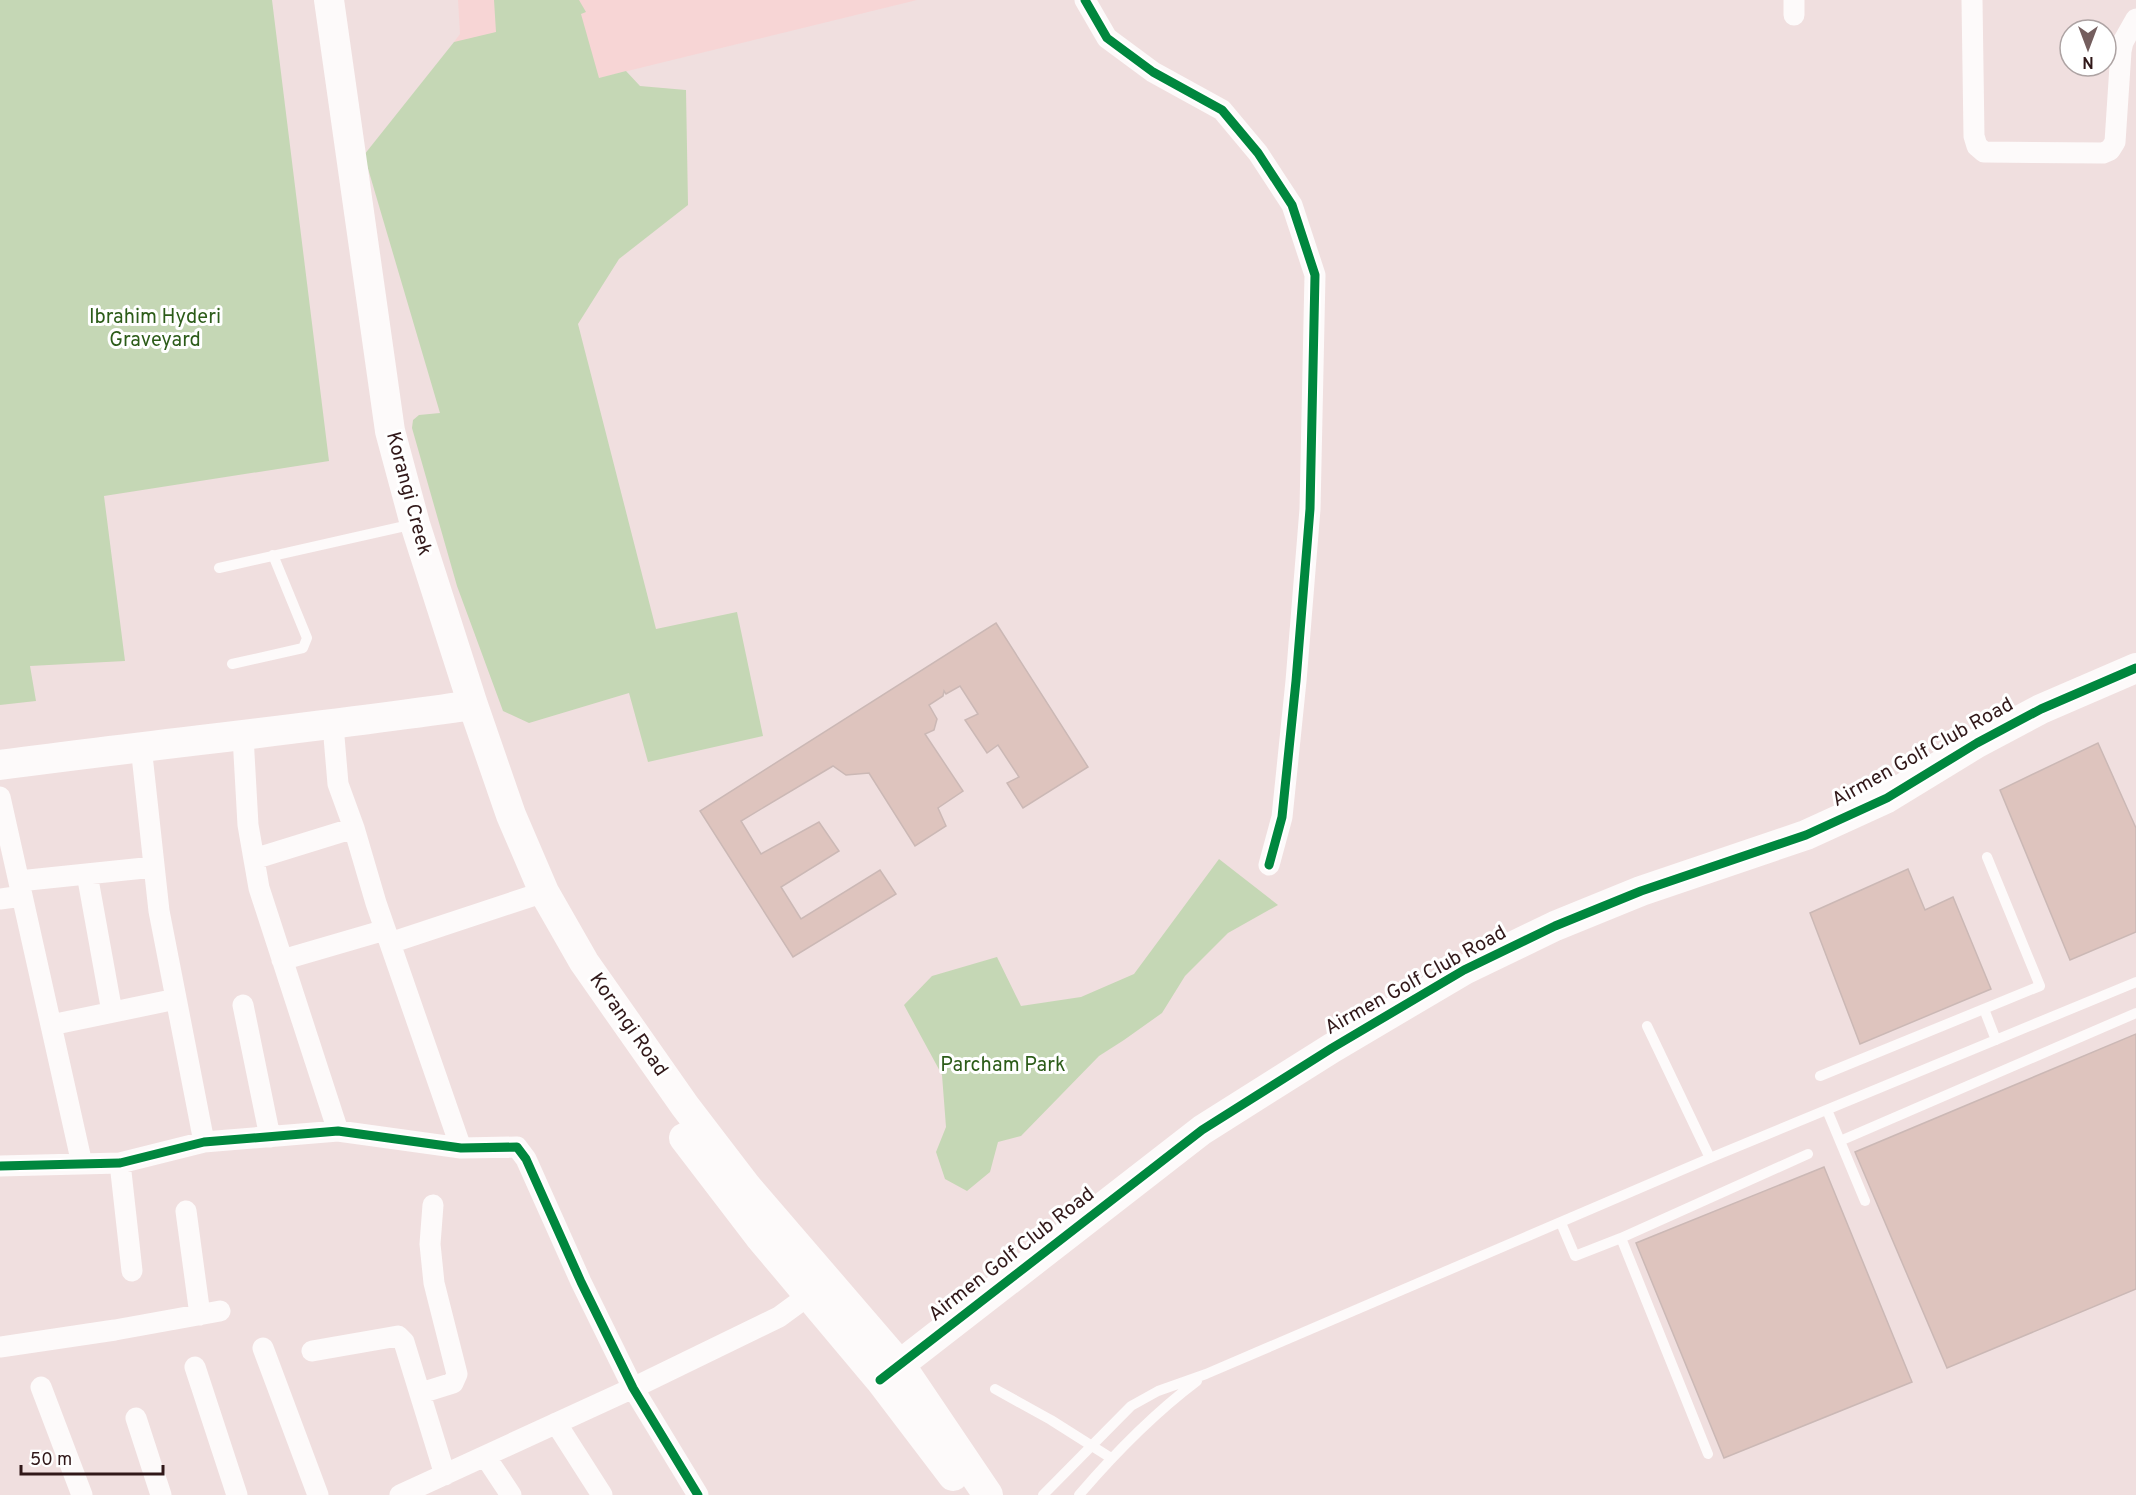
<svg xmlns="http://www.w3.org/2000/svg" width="2136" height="1495" font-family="Overpass,sans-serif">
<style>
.built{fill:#f7d5d5}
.green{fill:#c5d7b5}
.building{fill:#dec4be;stroke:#cbb8b5;stroke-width:1.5}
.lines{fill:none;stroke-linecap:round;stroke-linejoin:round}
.lane{stroke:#fdfafa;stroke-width:10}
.street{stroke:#fdfafa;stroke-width:21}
.secondary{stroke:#fdfafa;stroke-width:30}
.cycleway-casing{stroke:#fff;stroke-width:13}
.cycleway{stroke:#00873e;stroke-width:9}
.labels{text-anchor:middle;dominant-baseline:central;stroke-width:6;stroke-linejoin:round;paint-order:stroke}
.park-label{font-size:20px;fill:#2c5c19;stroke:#fff}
.street-label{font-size:20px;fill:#311819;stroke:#fff}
</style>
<rect width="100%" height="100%" fill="#f0dfdf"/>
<path class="built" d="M458,0H917L599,78L454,42L460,34Z"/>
<path class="green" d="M0,0H272L329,461L104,496L125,661L30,666L36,701L0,705Z
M494,0H579L586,12L581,14L599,78L626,71L640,86L686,90L688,205L619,259L578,324L656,629L737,612L763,736L648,762L629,693L529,723L503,711L457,586L412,428L413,420L419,415L440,413L364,155L454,42L496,32Z
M1219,859L1278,905L1228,933L1185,976L1162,1013L1124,1040L1099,1056L1021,1136L998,1142L990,1172L967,1191L945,1179L936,1152L946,1127L942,1075L904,1005L932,976L997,957L1021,1006L1081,997L1134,974Z"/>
<path class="building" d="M996,623L1088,767L1023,808L1007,783L1019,777L998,745L987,753L965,720L978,714L960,686L946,694L944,691L943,696L929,705L937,719L934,730L925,734L963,791L938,808L946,826L915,846L869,773L846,775L833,766L741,821L761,854L819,822L839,851L781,887L801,919L880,870L896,894L793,957L700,811Z
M2098,743L2136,828V932L2070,960L2000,790Z
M1908,869L1925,910L1953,897L1991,989L1860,1044L1810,913Z
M2136,1034V1289L1947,1368L1855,1152Z
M1824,1167L1912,1382L1724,1458L1636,1243Z"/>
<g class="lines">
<path class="lane" d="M219,568L414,524
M232,664L303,648L307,638L273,555
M1984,1009L1996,1040
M1647,1026L1710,1158
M1820,1076L2040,986L1987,857
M1827,1110L1865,1201
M1840,1141L2136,1013
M1561,1223L1575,1256L1621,1238L1808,1154
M1621,1238L1708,1454
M995,1389L1051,1420L1111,1458
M1043,1495L1131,1406L1158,1391L1206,1374L1710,1158L2136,982
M1079,1495C1115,1453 1152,1415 1197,1381"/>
<path class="street" d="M1085,0L1107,38L1153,72L1222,110L1258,153L1292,205L1315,275L1310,509L1296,681L1282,817L1269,865
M1972,0L1974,136L1977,146L1984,152L2103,153L2110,150L2115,142L2121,51L2123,42L2136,19
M1794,15V0
M333,725L338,784L354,828L376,903L461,1148
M243,736L248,825L259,888L338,1131
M141,746L159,911L204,1142
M0,797L82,1164
M254,859L354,828
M87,874L112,1012
M19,881L154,867
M0,899L22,896
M390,943L544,892
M282,960L385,930
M243,1005L270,1137
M51,1025L176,999
M120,1163L132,1271
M0,1166L120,1163L204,1142L338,1131L461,1148L517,1147L526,1159L581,1282L633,1388L698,1495
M186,1211L200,1315
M0,1347L115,1330L220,1311
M263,1348L318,1495
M312,1351L398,1336L404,1342L445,1475
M195,1367L237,1495
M41,1387L82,1495
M421,1393L453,1383L457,1374L434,1283L430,1244L433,1205
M136,1418L161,1495
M556,1423L602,1495
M485,1456L511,1495
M400,1495L633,1388L779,1317L809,1295"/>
<path class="secondary" d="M329,0L390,431L415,524L473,705L511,815L544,892L584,962L685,1106L747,1187L901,1366L988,1495
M0,765C157,744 315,728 473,705
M684,1138L759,1236L880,1380L953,1476
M880,1380L1202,1130L1332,1048L1464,970L1555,926L1641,891L1806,835L1887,798L1977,743L2041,709L2136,668"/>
<defs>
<path id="cycleway" d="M1085,0L1107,38L1153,72L1222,110L1258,153L1292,205L1315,275L1310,509L1296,681L1282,817L1269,865
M0,1166L120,1163L204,1142L338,1131L461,1148L517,1147L526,1159L581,1282L633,1388L698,1495
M880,1380L1202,1130L1332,1048L1464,970L1555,926L1641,891L1806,835L1887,798L1977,743L2041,709L2136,668"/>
</defs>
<use href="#cycleway" class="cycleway-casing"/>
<use href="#cycleway" class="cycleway"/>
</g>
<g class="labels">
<g class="park-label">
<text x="155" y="318">Ibrahim Hyderi<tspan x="155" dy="23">Graveyard</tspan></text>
<text x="1003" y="1066">Parcham Park</text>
</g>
<g class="street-label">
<text transform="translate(408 494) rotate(75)">Korangi Creek</text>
<text transform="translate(1923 753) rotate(-29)">Airmen Golf Club Road</text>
<text transform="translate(1416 981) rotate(-29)">Airmen Golf Club Road</text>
<text transform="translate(628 1025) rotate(55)">Korangi Road</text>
<text transform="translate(1012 1255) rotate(-38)">Airmen Golf Club Road</text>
</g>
</g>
<g transform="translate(2088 48) rotate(180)"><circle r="28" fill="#ffffff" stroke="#ada3a3" stroke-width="1.5"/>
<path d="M0-4.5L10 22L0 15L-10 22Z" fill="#745e5e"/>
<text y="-9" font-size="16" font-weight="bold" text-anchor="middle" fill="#311819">N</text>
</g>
<path d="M21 1465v9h142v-9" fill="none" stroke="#311819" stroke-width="3"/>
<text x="30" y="1465" font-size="18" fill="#311819" stroke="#ffffff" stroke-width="4.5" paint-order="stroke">50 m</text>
</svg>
